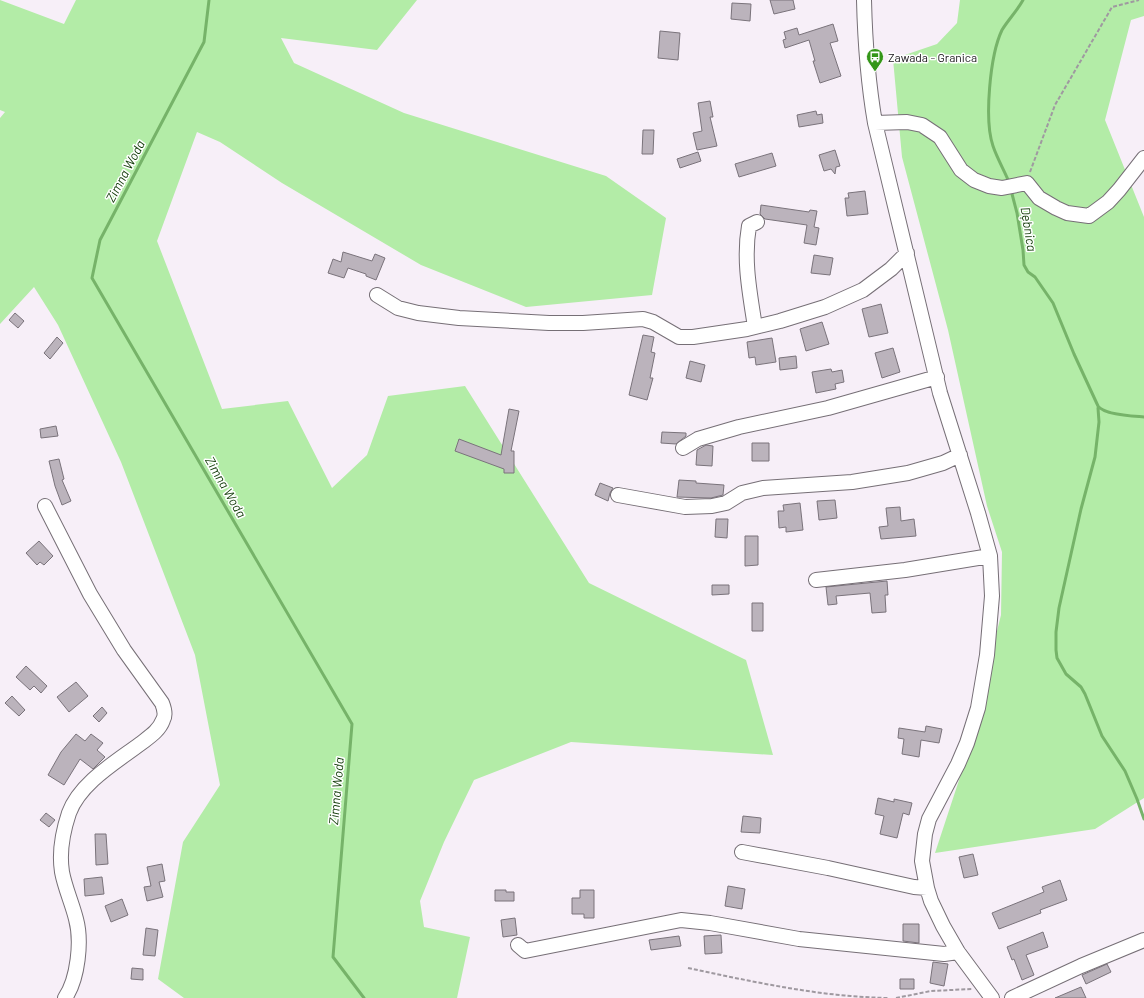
<svg xmlns="http://www.w3.org/2000/svg" width="1144" height="998" font-family="Barlow,sans-serif">
<style>
.green{fill:#b3eca7}
.lines{fill:none;stroke-linecap:round;stroke-linejoin:round}
.stream{stroke:#76b369;stroke-width:3}
.building{fill:#bbb3bc;stroke:#7a737b}
.minor-casing{stroke:#766f76;stroke-width:16}
.path{stroke:#9f99a0;stroke-width:2;stroke-dasharray:4 2;stroke-linecap:butt}
.minor{stroke:#fff;stroke-width:14}
.labels{text-anchor:middle;dominant-baseline:central;stroke-width:3;stroke-linejoin:round;paint-order:stroke}
.poi-label{font-size:12px;fill:#151316;stroke:#fff;text-anchor:start}
.water-label{font-size:13px;font-style:italic;fill:#103a06;stroke:#fff}
</style>
<rect width="100%" height="100%" fill="#f7eff8"/>
<path class="green" d="M0,0L64,24L76,0H417L377,50L281,38L294,63L404,113L606,176L666,218L652,295L526,307L421,265L282,183L220,142L197,132L157,241L222,409L288,401L332,488L367,455L388,396L465,386L589,583L746,660L773,755L571,742L474,780L444,842L420,901L424,927L470,937L457,998H184L158,979L183,842L220,785L195,655L121,462L58,325L34,287L0,324V118L5,112L0,110Z
M960,0H1144V16L1131,20L1105,120L1144,217V798L1095,829L935,853L962,771L1001,615L1002,552L987,506L948,330L902,157L893,59L937,44L957,23Z"/>
<g class="lines">
<path class="stream" d="M209,0L204,42L100,240L92,278L352,724L333,957L364,998
M1009,182C1004,170 997,158 993,146C984,120 990,55 1002,30C1008,20 1017,11 1023,0
M1011,190L1017,213L1023,250L1024,265L1028,272L1035,277L1053,303L1074,354L1098,406C1104,415 1133,416 1144,417
M1098,408L1099,422L1095,457L1081,509L1059,608L1056,632V650L1057,658L1066,674L1081,687L1085,694L1102,736L1125,771L1137,799L1144,819"/>
</g>
<path class="building" d="M770,0H793L795,9L774,14Z
M732,3L751,4L750,21L731,19Z
M833,24L838,41L830,43L841,76L820,83L813,61H815L809,40L785,48L783,40L786,39L784,32L797,28L799,35Z
M660,31L680,33L678,60L658,58Z
M710,101L713,117H710L717,146L697,150L693,133L702,131L698,103Z
M816,111L817,115L822,114L823,123L799,127L797,115Z
M643,130H654L653,154H642Z
M835,150L840,166L836,167L835,174L831,169L824,171L819,155Z
M698,152L701,161L680,168L677,159Z
M772,153L776,166L739,177L735,164Z
M865,191L868,214L847,216L845,198H849L848,193Z
M761,205L809,212L810,210L817,211L814,227L819,228L816,245L804,243L807,225L765,219L760,214Z
M343,252L372,261L375,254L385,258L376,280L366,276V274L348,268L344,278L328,273L333,259L341,262Z
M814,255L833,258L830,275L811,273Z
M881,304L888,333L869,337L862,309Z
M15,313L24,321L18,328L9,320Z
M822,322L829,344L806,351L800,329Z
M643,335L654,337L651,352L655,353L650,378H653L647,400L629,395Z
M57,337L63,343L50,359L44,353Z
M772,338L776,362L756,365L755,357L749,358L747,342Z
M893,348L900,372L882,378L875,353Z
M796,356L797,368L780,370L779,358Z
M690,361L705,365L701,382L686,378Z
M831,369L832,372L842,370L844,382L835,384L836,389L816,393L812,372Z
M509,409L519,411L511,451H514V473H504V469L455,451L459,439L501,455Z
M56,426L58,436L41,438L40,429Z
M662,432L686,433V436L676,444L661,443Z
M752,443H769V461H752Z
M706,445L713,446L712,466L696,465L697,450Z
M59,459L64,479L62,480L71,501L62,505L55,486L49,461Z
M679,480L696,481V483L724,485L723,495L711,498L677,497Z
M600,483L613,488L610,493L608,501L595,495Z
M835,500L837,518L819,520L817,501Z
M800,503L803,530L786,532V527L779,528L778,511H784L783,505Z
M900,507L901,521L914,519L916,536L881,539L879,527L888,526L886,508Z
M716,519H728L727,538L715,537Z
M745,536H758V565L745,566Z
M39,541L53,556L44,565L40,562L37,565L26,553Z
M887,581L888,595H885L886,612L872,613L870,593L836,596L837,604L828,605L826,587Z
M712,585H729V594L712,595Z
M752,603H763V631H752Z
M26,666L47,686L41,693L34,686L30,690L16,677Z
M76,682L88,696L69,712L57,697Z
M12,696L25,710L19,716L5,703Z
M102,707L107,713L99,722L93,716Z
M926,726L942,729L939,743L921,740L919,757L902,754L904,739L898,738L899,728L925,732Z
M76,734L85,741L91,734L103,743L97,750L105,757L93,769L80,759L64,785L48,775L61,752Z
M878,798L894,802V799L912,803L909,815L903,813L897,838L880,834L884,816L875,814Z
M46,813L55,820L49,827L40,820Z
M743,816L761,818L760,833L741,832Z
M95,834H106L108,864L96,865Z
M973,854L978,875L964,878L959,857Z
M162,864L165,881L159,882L163,897L147,901L144,887L151,886L147,867Z
M102,877L104,894L85,896L84,879Z
M1060,880L1067,900L1040,910L1041,913L999,929L992,913L1044,892L1042,887Z
M728,886L745,889L742,909L725,906Z
M495,890H506V892H514V901H495Z
M580,890H594V918H584V914H572V898H580Z
M122,899L128,915L111,922L105,906Z
M515,918L517,935L503,937L501,920Z
M903,924H919V943L903,941Z
M146,928L158,930L155,956L143,955Z
M1043,932L1048,947L1026,955L1034,975L1022,980L1014,959L1012,960L1007,947Z
M721,935L722,953L705,954L704,936Z
M679,936L681,946L651,950L649,940Z
M933,962L948,964L944,986L930,983Z
M1107,964L1111,972L1086,984L1082,975Z
M132,968L143,969V980L131,979Z
M900,979H914V989H900Z
M1081,987L1086,998H1055Z"/>
<g class="lines">
<defs>
<path id="minor" d="M864,0C865,42 868,82 875,123L940,393L978,513L990,556L992,596L987,655L978,708L967,743L958,764L929,819L925,834L922,861L927,888L931,901L943,926L958,952L992,998
M875,123L907,122L922,125L940,137L961,170L974,180L989,186L1002,188L1027,183L1039,198L1056,208L1067,213L1089,216L1108,202L1119,190L1144,158
M377,295L398,308L418,313L459,318L549,323H583L643,319L653,322L679,337H693L747,329L780,321L825,307L863,290L891,269L907,253
M755,327C750,294 743,260 749,226L757,222
M683,448L698,439L739,427L828,408L937,377
M618,495L685,507L712,506L726,503L742,493L763,488L852,482L908,473L943,463L960,455
M45,506L90,594L124,650L162,703C164,708 166,715 163,720C159,731 149,737 140,744C116,762 80,783 69,813C63,831 59,853 62,872C65,888 72,903 76,919C82,941 78,979 65,998
M816,580L905,570L990,556
M742,852L828,868L914,887L927,888
M518,945L525,951L681,920L710,923L799,939L944,954L958,952
M1012,998L1081,966L1144,940"/>
</defs>
<use href="#minor" class="minor-casing"/>
<path class="path" d="M1030,172L1055,105L1112,7L1139,0
M688,968C754,982 821,997 889,998
M896,998L931,991L972,989"/>
<use href="#minor" class="minor"/>
</g>
<defs>
<symbol id="bus-pin" viewBox="-11 -11 22 30"><path d="M0 17L-7.5 6A9.5 9.5 0 1 1 7.5 6Z" fill="#349618" stroke="#fff"/><path d="M-5-6H5V4H4V6H2V4H-2V6H-4V4H-5ZM-3.5-4V0h7V-4ZM-3.5 1.2v1.5H-2V1.2ZM2 1.2v1.5H3.5V1.2Z" fill="#fff"/></symbol>
</defs>
<g fill-rule="evenodd">
<use href="#bus-pin" x="865" y="47" width="20" height="27"/>
</g>
<g class="labels">
<g class="poi-label">
<text x="888" y="57">Zawada - Granica</text>
</g>
<g class="water-label">
<text transform="translate(125 171) rotate(-62)">Zimna Woda</text>
<text transform="translate(1029 229) rotate(81)">Dębnica</text>
<text transform="translate(226 487) rotate(60)">Zimna Woda</text>
<text transform="translate(336 791) rotate(-85)">Zimna Woda</text>
</g>
</g>
</svg>
